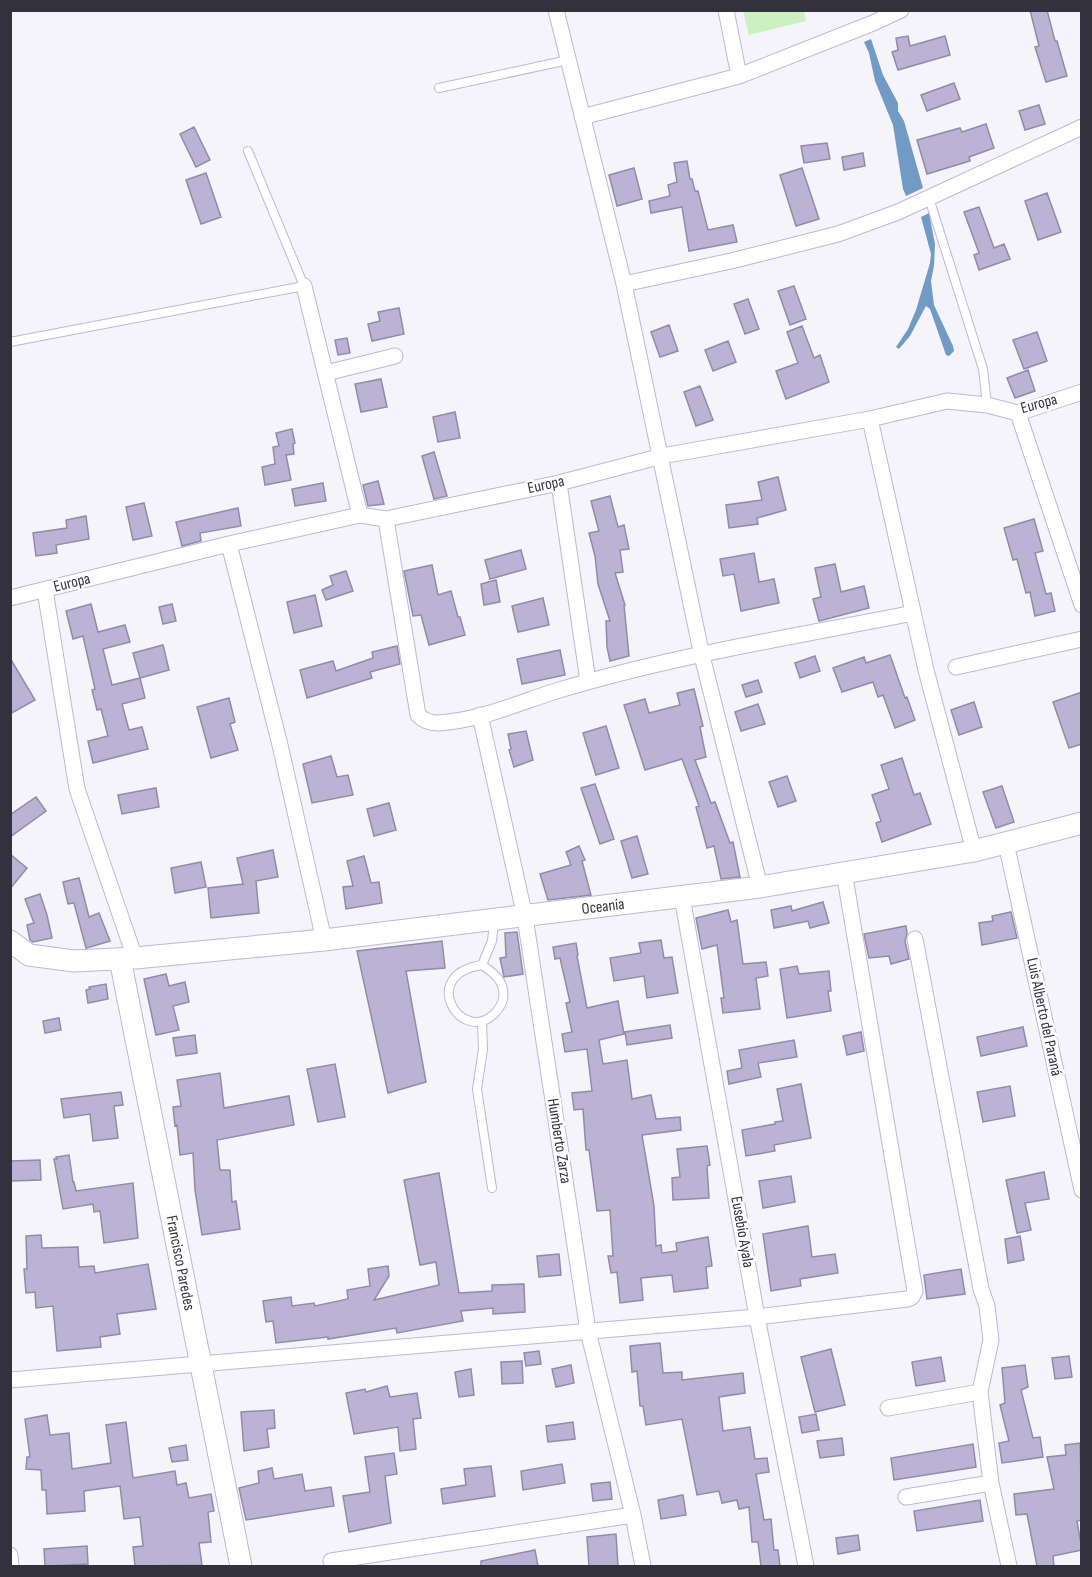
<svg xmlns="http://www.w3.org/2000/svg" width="1092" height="1577" font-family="'Sofia Sans Condensed',sans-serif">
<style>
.green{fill:#ccf0c0}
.water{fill:#719ac4}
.building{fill:#bab3d4;stroke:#928aaa;stroke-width:1.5}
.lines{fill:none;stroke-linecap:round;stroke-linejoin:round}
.lane-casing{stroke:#beb6d8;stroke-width:10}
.street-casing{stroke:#beb6d8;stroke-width:17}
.secondary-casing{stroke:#beb6d8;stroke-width:23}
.lane{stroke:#fff;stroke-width:8}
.street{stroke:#fff;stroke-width:15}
.secondary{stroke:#fff;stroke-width:21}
.labels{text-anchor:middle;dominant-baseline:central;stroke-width:5;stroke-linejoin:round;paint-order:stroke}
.street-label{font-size:16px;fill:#34313e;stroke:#fff}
</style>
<rect width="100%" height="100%" fill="#f5f4fb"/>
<path class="green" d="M743,11H804L806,21L749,35Z"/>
<path class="water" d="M871,39L883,75L898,103V111L904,121L923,188L906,196L903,189L893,125L875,81L869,53L864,42Z
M929,213L935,244L934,266L931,281L934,305L953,346L954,351L949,356L946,355L930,309L926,306L910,336L899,349L896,347L908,329L916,310L930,263L931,254L921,217Z"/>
<path class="building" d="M1030,10H1047L1055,41H1057L1067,76L1046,82L1035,47L1039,46Z
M908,36L910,46L945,36L950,55L898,70L892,52L898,50L896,38Z
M954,83L960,99L927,111L921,95Z
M1039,105L1045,124L1025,130L1019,111Z
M986,124L994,148L969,157L970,161L927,174L917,140L960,128L962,132Z
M194,127L210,160L196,167L180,134Z
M827,143L830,159L804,163L801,146Z
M863,153L865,166L844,170L842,157Z
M687,161L690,179H692L695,191H698L708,230L733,225L737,242L689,251L682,207L651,213L649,201L670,196L668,185L677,182L674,163Z
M634,168L642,199L617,206L609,175Z
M802,168L819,219L796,226L780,175Z
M206,173L221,217L201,224L186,180Z
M1047,193L1061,232L1038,240L1025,201Z
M979,207L994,248L1004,244L1010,259L979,270L974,255L979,253L964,212Z
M794,286L806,319L790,325L778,291Z
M748,299L759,329L745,334L734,304Z
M399,308L404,334L372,341L368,324L380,321L378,312Z
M669,325L678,351L660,357L651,332Z
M802,326L814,358L820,355L829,382L786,399L776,371L798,363L787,332Z
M1037,332L1047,361L1024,369L1013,340Z
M347,338L350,353L338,355L335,340Z
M728,341L736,362L713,371L705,350Z
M1028,370L1035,391L1015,398L1007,378Z
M381,379L387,407L361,412L355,384Z
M700,386L713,420L696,426L684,392Z
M455,412L460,438L438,442L433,417Z
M292,429L295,443L293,444L294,454L286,455L291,480L265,485L262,467L275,464L273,447L279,446L276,433Z
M434,452L447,496L434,499L422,456Z
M778,477L786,510L757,518L758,524L729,528L726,505L762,500L758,482Z
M378,481L384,504L368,506L363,485Z
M323,483L326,501L295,506L292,489Z
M610,496L618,527L624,525L629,549L620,550L623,572L615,573L625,605H624L629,656L610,661L607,647L606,621H610L598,584L595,556L589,533L599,531L591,501Z
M144,503L152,536L133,540L126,507Z
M238,508L241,526L200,533L201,541L182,546L176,522Z
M86,516L89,539L56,545L57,553L36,556L33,533L67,528L66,520Z
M1034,519L1043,551L1035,553L1046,594L1051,593L1055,611L1035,616L1030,592L1026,593L1017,559L1013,560L1004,528Z
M521,550L526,569L490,579L485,560Z
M754,553L759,582L774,579L779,603L741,611L734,574L723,576L720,559Z
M835,564L841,592L864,586L869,608L819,621L813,599L821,597L815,568Z
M432,565L438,595L451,591L458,617H460L465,635L429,645L421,615L413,616L404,571Z
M346,571L353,591L326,600L322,590L333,585L330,576Z
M496,580L500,602L484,605L481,584Z
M315,595L322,626L294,633L287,602Z
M543,598L549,625L518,632L512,606Z
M91,604L98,632L125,625L130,642L103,649L112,685L140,678L145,698L122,704L129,730L142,727L148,749L93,763L88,741L108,736L101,709L97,710L92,690L95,689L83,636L73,639L66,611Z
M172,604L176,621L163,624L159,607Z
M163,645L169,670L140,678L133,653Z
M397,646L400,664L370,672L372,678L307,698L300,670L333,661L336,671L373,658L372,652Z
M560,650L565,675L522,684L517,659Z
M890,655L905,698L907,697L915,720L895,728L883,695L878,697L873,682L842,692L833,668L864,657L866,663Z
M815,656L820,671L800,678L795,663Z
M10,658L35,700L10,714Z
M758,680L762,692L746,697L742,685Z
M694,689L703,726L700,727L706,757L695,760L711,803L715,802L730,843L733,842L740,877L721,879L714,846L707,848L696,807L699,806L682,759L645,770L624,705L645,699L649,713L680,705L677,693Z
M1082,692V744L1069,748L1053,702Z
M229,698L235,722L230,724L238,750L211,758L197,707Z
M974,702L982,727L959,735L951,710Z
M758,704L765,724L741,731L735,712Z
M606,726L619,768L596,775L583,733Z
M526,731L533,760L514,767L509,750L511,749L508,734Z
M331,756L337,777L348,775L353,795L312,803L303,764Z
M902,758L914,795L920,793L931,824L882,842L876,823L881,821L872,795L889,789L881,765Z
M787,776L796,801L778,807L769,782Z
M595,784L614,839L600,844L581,788Z
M1002,786L1014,822L996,828L983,792Z
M156,788L159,807L122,814L118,795Z
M36,797L46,811L10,837V815Z
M389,803L396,830L374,836L367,809Z
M637,836L648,874L632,878L621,841Z
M579,846L585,860L582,861L591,895L548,900L540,874L571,865L566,852Z
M273,850L278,877L256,881L259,913L211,918L208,888L243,884L237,858Z
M10,854L27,868L10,889Z
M364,856L371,883L379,882L382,903L346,909L343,887L353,886L347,861Z
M201,862L206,887L175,893L171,868Z
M79,878L89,917L99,913L110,941L90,947L86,948L74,903L68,904L63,882Z
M40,894L47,915L52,938L33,942L30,940L27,925L34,923L25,899Z
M823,902L829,923L810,928L808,921L774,928L771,910L791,906L792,911Z
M728,910L731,922L737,920L743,964L766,962L768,976L756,978L760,1009L723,1013L721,998H724L717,945L702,949L696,918Z
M1011,912L1017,938L982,945L979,923L993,921L992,916Z
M906,926L907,933L905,941L909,959L891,964L889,956L869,958L864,934Z
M517,932L523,974L504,977L500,958L506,957L505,933Z
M661,940L664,958L672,957L678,993L647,998L644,976L614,981L610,958L641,953L639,943Z
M442,941L445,968L406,971L426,1082L388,1093L357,951Z
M576,943L578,955L577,956L587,1008L618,1001L624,1034L599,1040L603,1064L627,1060L632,1099L651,1095L656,1119L680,1117L681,1130L642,1135L654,1206L656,1246L661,1245L662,1253L677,1251L676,1243L708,1237L712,1266L706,1267L708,1288L674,1292L672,1275L641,1278L643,1300L620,1303L617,1272L611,1273L608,1256H613L610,1210L597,1211L589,1150H586L583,1109L574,1110L572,1093L592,1091L587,1049L565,1052L562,1034L572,1032L566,1003L570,1002L560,958L555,959L553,947Z
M797,966L799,974L829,971L831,991H828L831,1011L787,1018L780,969Z
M166,974L169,986L185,982L189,1002L173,1006L179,1030L156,1035L144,979Z
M106,984L108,999L88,1003L86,990L90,989L89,987Z
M59,1018L61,1030L45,1033L43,1021Z
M670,1025L672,1038L627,1045L625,1032Z
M1023,1027L1027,1046L981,1056L977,1037Z
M861,1032L864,1051L847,1055L843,1036Z
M195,1035L197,1053L176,1056L173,1038Z
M794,1040L797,1057L758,1063L761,1077L729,1084L727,1071L742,1068L739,1050Z
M335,1064L345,1117L318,1122L307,1069Z
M220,1073L224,1108L289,1096L294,1125L217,1140L220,1170H230L232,1202L236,1201L240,1229L202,1235L195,1190L193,1153L180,1155L177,1125L175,1126L173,1107L181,1106L177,1080Z
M801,1084L811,1138L774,1145L775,1151L746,1156L742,1130L775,1124V1122L783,1121L777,1089Z
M1010,1086L1015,1116L983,1122L977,1092Z
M121,1092L123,1105L114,1106L118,1138L93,1141L90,1114L64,1118L61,1099Z
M707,1146L710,1165L707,1166L709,1198L673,1200L672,1178L680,1177L677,1149Z
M69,1155L73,1182H74L76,1191L133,1183L138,1238L104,1243L100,1211L94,1212L93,1204L63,1209L54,1159H57L56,1157Z
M40,1160L41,1180L11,1181L10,1161Z
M1044,1172L1049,1199L1025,1203L1031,1230L1017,1233L1006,1180Z
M439,1173L459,1293L492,1291V1285L524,1284L525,1312L493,1314V1308L461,1311L463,1321L397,1333L396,1328L328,1339V1337L276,1343L273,1321L266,1322L263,1301L291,1297L292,1306L314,1303L315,1306L348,1299L347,1290L370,1286L368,1269L388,1266L389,1276L374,1300L439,1285L436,1262L420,1265L404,1180Z
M791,1176L795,1202L763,1208L759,1181Z
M808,1226L812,1257L835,1254L838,1273L800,1279L801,1286L771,1291L763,1234Z
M41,1235L42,1248L78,1247L79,1267L94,1266L95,1273L148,1264L156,1309L117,1314L120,1334L100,1337L101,1347L57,1351L53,1306L36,1308L35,1292L26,1293L24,1269H27L26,1236Z
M1020,1236L1024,1260L1008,1263L1005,1239Z
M559,1254L561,1275L539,1277L537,1256Z
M961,1269L965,1294L927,1299L924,1275Z
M660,1343L663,1373L682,1372V1380L743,1373L745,1393L719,1397L723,1431L750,1427L755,1459L767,1458L769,1472L756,1474L764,1520L771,1519L774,1550H778L780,1566H761L758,1542H752L749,1507L739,1509L737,1500L722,1503L719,1491L697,1495L682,1419L646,1425L643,1406H640L637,1371L632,1372L630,1346Z
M831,1349L845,1405L815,1412L801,1357Z
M539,1351L541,1364L526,1366L524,1353Z
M1069,1356L1072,1377L1055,1379L1052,1358Z
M941,1357L945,1381L916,1386L912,1362Z
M522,1361L523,1383L502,1384L501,1362Z
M571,1365L574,1383L556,1387L552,1369Z
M1025,1365L1028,1387L1021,1390L1033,1438L1040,1437L1043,1457L1002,1463L999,1443L1009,1441L1000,1405L1005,1403L1002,1368Z
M471,1369L474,1395L459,1397L455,1372Z
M387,1386L390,1397L417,1393L421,1418L413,1419L416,1449L400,1451L398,1427L354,1434L346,1393L365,1389L366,1392Z
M274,1410L275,1428L267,1429L269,1447L244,1451L241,1412Z
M816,1414L819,1430L802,1433L799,1417Z
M47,1415L50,1435L69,1433L72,1469L111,1463L106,1425L126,1422L133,1478L175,1471L177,1485L186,1483L189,1498L211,1494L214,1511L208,1512L211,1542L199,1543L202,1565L135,1566L133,1547L143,1546L140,1517L124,1519L120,1486L84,1491L85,1511L47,1514L46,1490H42L41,1470L26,1469L27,1457H30L25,1419Z
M573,1422L575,1439L548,1442L546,1426Z
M842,1438L844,1455L820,1458L817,1441Z
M1080,1443L1082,1520L1077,1521L1082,1550L1053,1556L1054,1566H1037L1027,1514L1016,1515L1014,1494L1054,1489L1047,1457L1066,1455L1065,1445Z
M973,1444L976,1467L894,1480L891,1458Z
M186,1445L188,1460L172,1462L169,1448Z
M394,1453L397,1474L385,1476L391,1523L349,1532L343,1496L370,1492L365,1457Z
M562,1464L565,1483L523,1490L521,1471Z
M491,1466L495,1496L443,1504L441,1489L466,1485L464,1469Z
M272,1468L274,1479L302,1474L305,1491L331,1487L334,1506L246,1520L239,1488L259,1483L258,1471Z
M610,1482L612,1499L593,1501L591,1484Z
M683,1495L686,1515L661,1519L658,1500Z
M980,1500L983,1521L917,1531L914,1511Z
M616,1534L618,1566H589L587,1537Z
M858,1535L860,1550L838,1554L836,1538Z
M87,1546L88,1564L45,1566L44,1549Z
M535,1550L538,1566H481V1561Z"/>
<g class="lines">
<defs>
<path id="lane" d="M439,88L568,60
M929,198L983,369L987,405
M10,342L304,286L248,151
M482,965C494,973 506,982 503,999C502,1005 498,1010 494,1014C462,1045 417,975 482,965Z
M482,965L492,941L494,922
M482,1022L483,1049L477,1089L492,1188"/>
<path id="street" d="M556,10L624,284L702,656L760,887
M726,10L739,76
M582,117L739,76L873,23L901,10
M624,284L731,261L838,234L898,212L1082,127
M304,286L360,515
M326,373L395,356
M1018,413L1082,605
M870,419L926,670L974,851
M559,483L588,681
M386,519L418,715C423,720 431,723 438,723C477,721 516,704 553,692C670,656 793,637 913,613
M229,544L280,745L324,940
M45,590L77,789L135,958
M10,598L229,544L360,515L386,519L559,483L662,456L870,419L947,401L987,405L1018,413L1082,392
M956,667L1082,639
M480,715L525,917L588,1331L633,1515L643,1566
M1006,843L1082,1190
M682,897L757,1317L806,1566
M915,939L981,1289L987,1306L991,1340L980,1392L991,1483L1009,1566
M10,1380L757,1317L907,1299L912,1297L915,1291L844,872
M888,1408L980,1392
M906,1497L991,1483
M10,1555L11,1566
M331,1561L633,1515"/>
<path id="secondary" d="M10,941L29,955L74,961L135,958L324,940L760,887L974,851L1082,823
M120,959L241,1566"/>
</defs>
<use href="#lane" class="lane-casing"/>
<use href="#street" class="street-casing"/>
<use href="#secondary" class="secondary-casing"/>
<use href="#lane" class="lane"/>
<use href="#street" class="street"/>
<use href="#secondary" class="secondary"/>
</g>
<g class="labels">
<g class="street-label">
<text transform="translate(1039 404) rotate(-15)">Europa</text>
<text transform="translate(546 485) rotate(-12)">Europa</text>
<text transform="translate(72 583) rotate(-14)">Europa</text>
<text transform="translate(603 907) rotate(-7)">Oceanía</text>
<text transform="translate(1044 1017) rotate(78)">Luis Alberto del Paraná</text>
<text transform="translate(559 1141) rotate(81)">Humberto Zarza</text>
<text transform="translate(742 1232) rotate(80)">Eusebio Ayala</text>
<text transform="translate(180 1263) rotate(79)">Francisco Paredes</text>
</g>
</g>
<rect width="1092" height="1577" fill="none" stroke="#34313e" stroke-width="24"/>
</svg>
